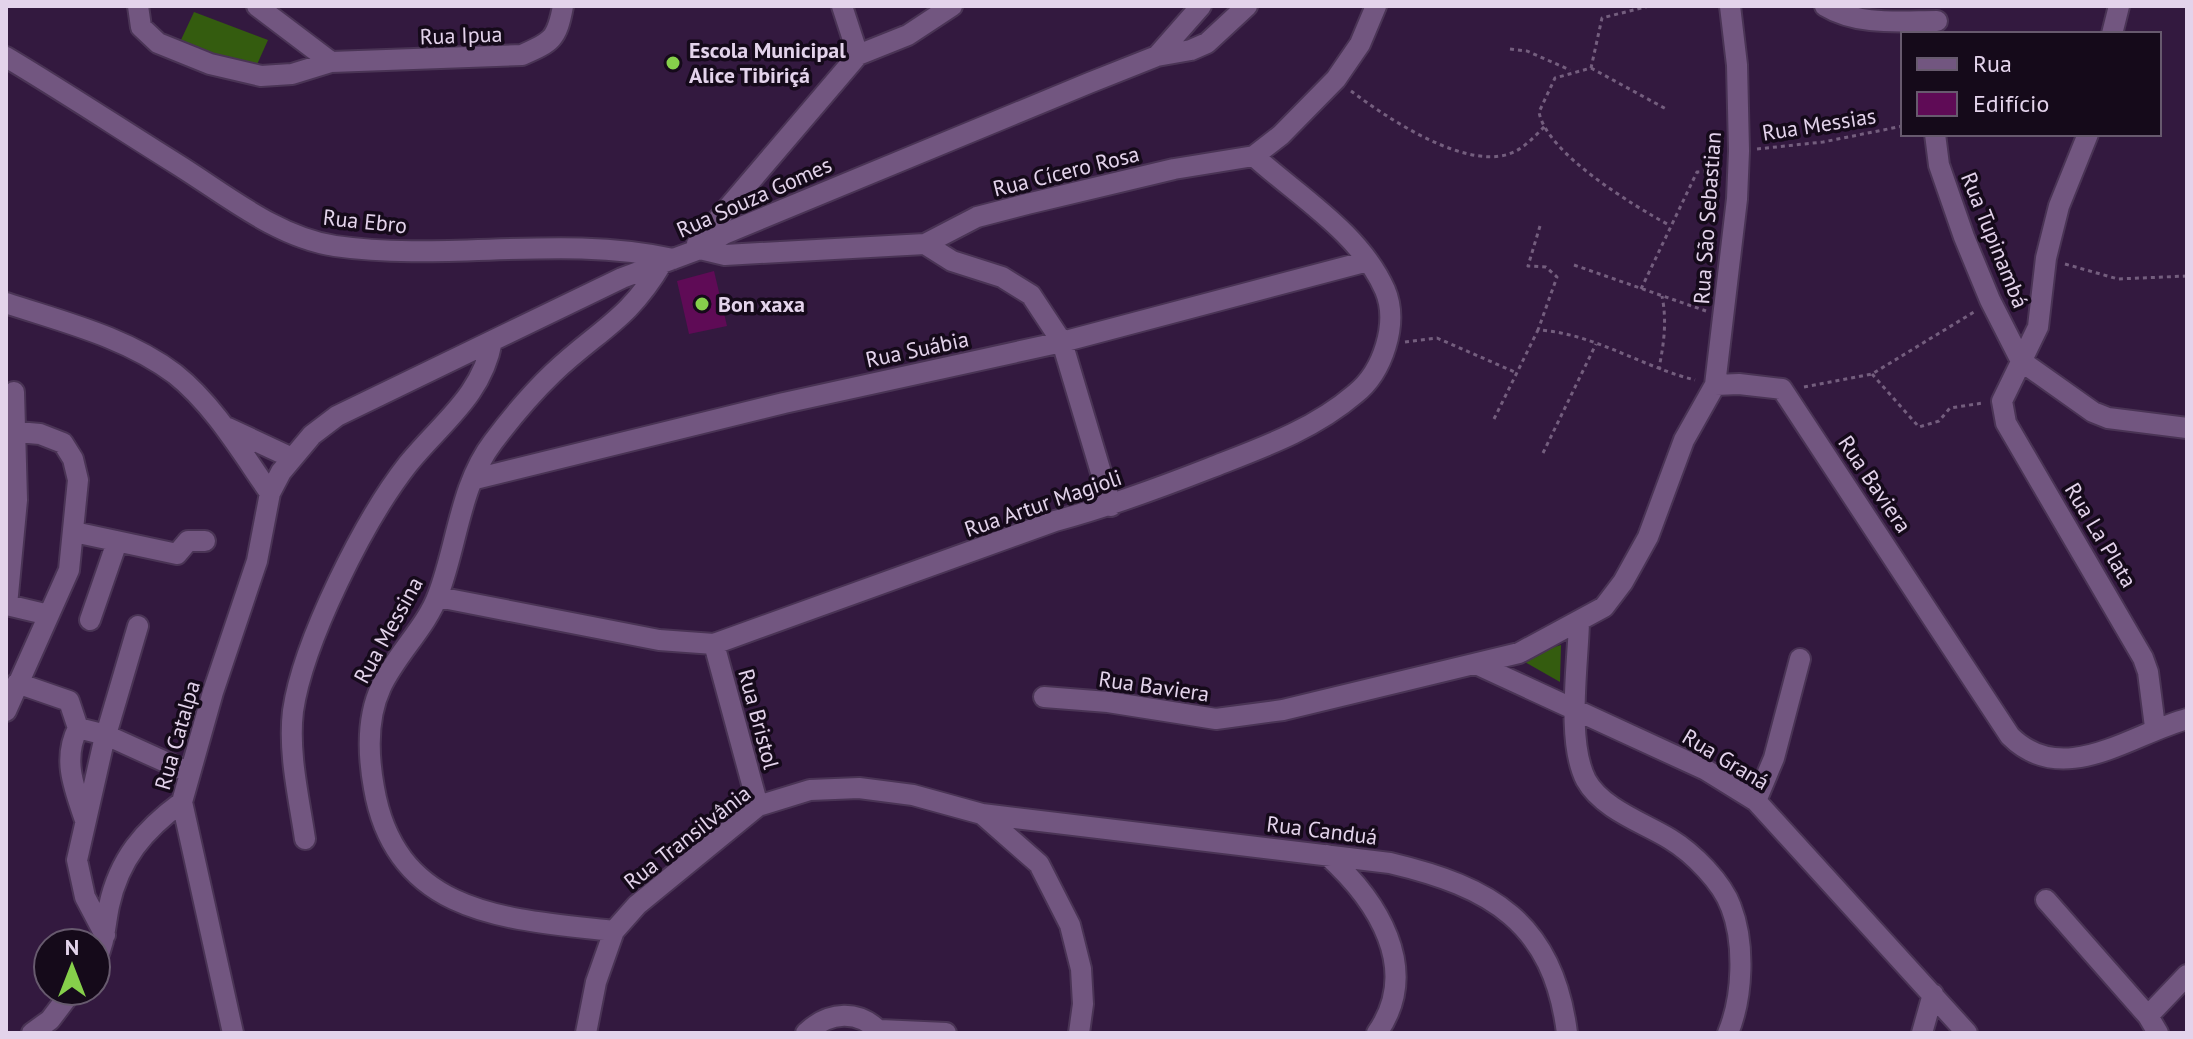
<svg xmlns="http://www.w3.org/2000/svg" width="2193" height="1039" font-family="'PT Sans',sans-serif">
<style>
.green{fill:#345c0f}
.building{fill:#5f0b56}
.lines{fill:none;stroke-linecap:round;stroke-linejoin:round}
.minor-casing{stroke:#4a3455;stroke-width:24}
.path{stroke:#745e7e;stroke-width:3;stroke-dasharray:4 4;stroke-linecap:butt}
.minor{stroke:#725680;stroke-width:20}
.poi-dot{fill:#86cf4b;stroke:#150a1a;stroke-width:3}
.labels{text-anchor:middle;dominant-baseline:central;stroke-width:7;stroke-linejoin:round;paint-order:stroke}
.street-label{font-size:22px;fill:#e3d3eb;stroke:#150a1a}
.poi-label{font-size:22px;font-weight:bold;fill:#e3d3eb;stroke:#150a1a;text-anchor:start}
</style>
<rect width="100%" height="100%" fill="#33193f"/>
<path class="green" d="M194,12L268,40L255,69L180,42Z
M1561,645L1560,682L1518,658Z"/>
<path class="building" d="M714,271L727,326L689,334L677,281Z"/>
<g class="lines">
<defs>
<path id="minor" d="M138,6L141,27L158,43L210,64L261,76L292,74L331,62L522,55C552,42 557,39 563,6
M257,6L331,62
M842,6L858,55
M1825,6C1858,26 1901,21 1937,21
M2112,34L2119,6
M1157,56L1201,6
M6,57C63,91 119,128 175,163C225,194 276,237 335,246C447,262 563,234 673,259
M1935,134L1939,165L1964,237L1990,300L2021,361L2093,412L2108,418L2187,428
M2088,134L2059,206L2046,258L2038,327L2002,401L2006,423L2143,658L2148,672L2155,727
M697,244L858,55L908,35L952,6
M925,244L952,261L1002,277L1031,295L1062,342L1111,506
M700,249L725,255L925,244L977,217L1027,204L1174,169L1254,156L1281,135L1336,79L1360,44L1376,6
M6,303C63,322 126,337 175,374C214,405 242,453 270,493
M1715,385L1739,384L1782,389L2010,736C2063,789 2131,734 2187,719
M14,392L17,500L7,605L49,615
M228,428L292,458
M6,431L40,434L63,443L73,459L78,480L69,570L6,711
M475,479L784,403L1062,342L1368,261
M74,532L177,554L188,541H205
M438,597L659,640L714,644L1055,521C1108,507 1159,488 1210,468C1261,448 1313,430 1355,394C1383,372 1399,323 1385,290C1360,233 1298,196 1254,156
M90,620L117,542
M1579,622C1578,665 1566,741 1586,780C1602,809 1644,823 1670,839C1693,853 1722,882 1731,907C1745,943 1743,997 1728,1033
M714,644L758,806
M1476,664L1706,770L1756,801L1967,1033
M17,683L69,701L78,728L106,735L190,773
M1044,697L1108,702L1216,719L1283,710L1519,653L1604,607L1623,582L1648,537L1684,440L1715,385L1737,199L1739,151L1737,65L1730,6
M78,728C62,759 74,788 85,820
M1756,801L1774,758L1800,659
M982,814L1390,863C1491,887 1553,922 1567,1033
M305,839C299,798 288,753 293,711C303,642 364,520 408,464C441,423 482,396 492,341
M1327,855C1377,900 1422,969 1377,1033
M2046,900L2148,1016L2158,1033
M614,931C507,919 396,916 374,788C368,755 366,719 381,687C395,656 427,626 438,595C457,546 460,485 493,442C511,418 531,394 553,373C598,330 628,321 662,263
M105,935L85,897L77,860L103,745L138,626
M96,960C105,943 105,925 109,906C119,859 144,830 182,802
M2148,1016L2187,975
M880,1030L946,1033
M32,1033L50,1020L72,991
M233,1033L182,802L213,692L257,561L270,493L281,472L312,435L337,416L622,278L700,249L724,234L1089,83L1157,56L1191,50L1207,43L1247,6
M586,1033L596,982L614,931L637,905L758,806L810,790L859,788L913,795L982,814L1039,864L1070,925L1081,969L1083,1004L1079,1033
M806,1033C829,1011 859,1009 881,1033
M1922,1033L1933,994"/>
</defs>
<use href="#minor" class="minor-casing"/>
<path class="path" d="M1649,6L1602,18L1591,68L1555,78L1539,112C1546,153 1634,206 1669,225
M1510,49L1527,51L1570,70
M1591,68L1668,110
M1351,91C1387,118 1471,175 1516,151C1527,145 1536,135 1545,126
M1757,149L1823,142L1903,126
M1540,226L1528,266L1546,267L1557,277L1538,330C1593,333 1642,367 1695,380
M2065,264L2118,279L2187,276
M1574,265L1706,311
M1641,289L1697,172L1719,171
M1405,342L1437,338L1517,373
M1661,369L1659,368C1664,343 1667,321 1662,296
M1872,374L1919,427L1939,421L1950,408L1983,403
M1804,387L1872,374L1974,312
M1494,419L1538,330
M1543,453L1596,344"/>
<use href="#minor" class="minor"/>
</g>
<g class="poi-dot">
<circle cx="673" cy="63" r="8"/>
<circle cx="702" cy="304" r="8"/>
</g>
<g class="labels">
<g class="street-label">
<text transform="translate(461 35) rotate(-2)">Rua Ipua</text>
<text transform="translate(1819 124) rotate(-9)">Rua Messias</text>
<text transform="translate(1066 171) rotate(-14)">Rua Cícero Rosa</text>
<text transform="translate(754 197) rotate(-24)">Rua Souza Gomes</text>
<text transform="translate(1707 218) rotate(-86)">Rua São Sebastian</text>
<text transform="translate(365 221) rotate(6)">Rua Ebro</text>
<text transform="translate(1995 240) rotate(68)">Rua Tupinambá</text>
<text transform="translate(917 349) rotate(-12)">Rua Suábia</text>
<text transform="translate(1875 484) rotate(56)">Rua Baviera</text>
<text transform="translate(1043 503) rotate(-19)">Rua Artur Magioli</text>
<text transform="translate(2101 535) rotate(59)">Rua La Plata</text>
<text transform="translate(388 630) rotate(-61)">Rua Messina</text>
<text transform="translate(1154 686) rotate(8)">Rua Baviera</text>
<text transform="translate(759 719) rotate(75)">Rua Bristol</text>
<text transform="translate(177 735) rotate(-74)">Rua Catalpa</text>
<text transform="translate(1726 759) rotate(31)">Rua Graná</text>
<text transform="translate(1322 830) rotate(7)">Rua Canduá</text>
<text transform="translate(687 837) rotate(-38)">Rua Transilvânia</text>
</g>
<g class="poi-label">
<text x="689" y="50">Escola Municipal<tspan x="689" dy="25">Alice Tibiriçá</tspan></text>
<text x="718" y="304">Bon xaxa</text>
</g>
</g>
<rect width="2193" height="1039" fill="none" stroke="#e3d3eb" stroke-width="16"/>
<rect x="1901" y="32" width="260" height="104" fill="#150a1a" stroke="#675a6e" stroke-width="2"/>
<rect x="1917" y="58" width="40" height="12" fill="#725680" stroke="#675a6e" stroke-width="2"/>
<text x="1973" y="72" font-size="24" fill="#e3d3eb">Rua</text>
<rect x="1917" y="92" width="40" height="24" fill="#5f0b56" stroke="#675a6e" stroke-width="2"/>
<text x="1973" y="112" font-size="24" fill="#e3d3eb">Edifício</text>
<g transform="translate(72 967)"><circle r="38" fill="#150a1a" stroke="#675a6e" stroke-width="2"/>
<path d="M0-6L14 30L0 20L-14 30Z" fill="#86cf4b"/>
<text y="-12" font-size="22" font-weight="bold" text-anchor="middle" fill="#e3d3eb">N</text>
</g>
</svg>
